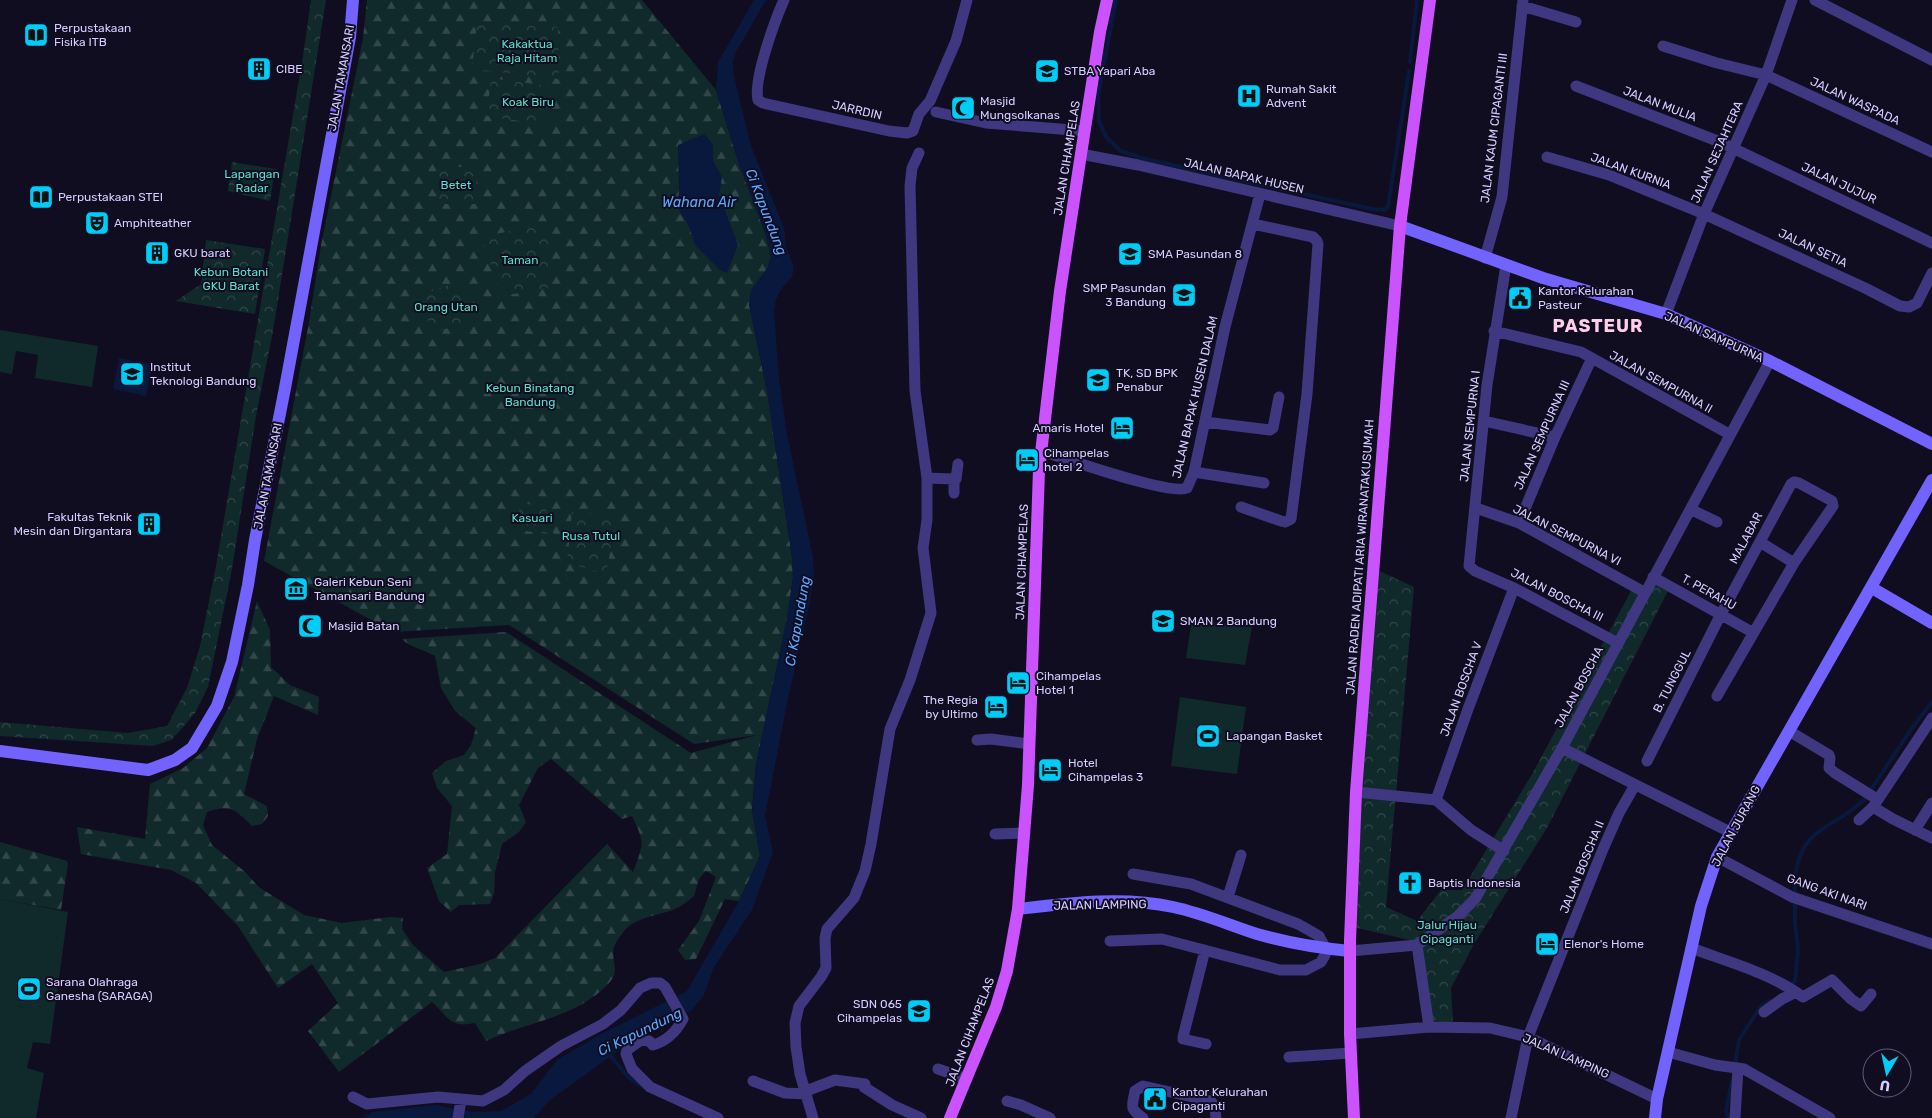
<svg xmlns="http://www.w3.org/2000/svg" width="1932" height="1118" font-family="Rubik,sans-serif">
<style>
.green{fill:#10292a}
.forest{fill:url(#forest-firs)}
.park{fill:url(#park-crowns)}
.water{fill:#09183d}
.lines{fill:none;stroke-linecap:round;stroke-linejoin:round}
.stream{stroke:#09183d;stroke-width:4}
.street{stroke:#3f3780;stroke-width:11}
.secondary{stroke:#7263ff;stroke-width:12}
.primary{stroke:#cb53ff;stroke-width:12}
.labels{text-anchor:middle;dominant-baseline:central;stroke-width:4;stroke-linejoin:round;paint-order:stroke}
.poi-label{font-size:12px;fill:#d5ccff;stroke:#110d20;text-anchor:start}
.park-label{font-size:12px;fill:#57dfc7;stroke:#110d20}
.street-label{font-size:12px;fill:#d5ccff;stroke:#110d20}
.water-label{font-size:14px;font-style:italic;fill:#5aa7ff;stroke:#110d20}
.district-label{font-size:18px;font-weight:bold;letter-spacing:1px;fill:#ffceea;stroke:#110d20}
</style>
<defs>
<pattern id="forest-firs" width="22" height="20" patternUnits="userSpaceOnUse" patternTransform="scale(1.25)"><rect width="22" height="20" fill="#10292a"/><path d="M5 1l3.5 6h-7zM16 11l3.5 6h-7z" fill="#32474a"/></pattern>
<pattern id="park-crowns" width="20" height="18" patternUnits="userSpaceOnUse" patternTransform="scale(1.25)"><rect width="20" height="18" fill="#10292a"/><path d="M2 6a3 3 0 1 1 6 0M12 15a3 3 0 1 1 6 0" fill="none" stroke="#32474a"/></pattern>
</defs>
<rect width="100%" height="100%" fill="#110d20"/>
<path class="green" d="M0,330L98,346L92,387L35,378L38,355L16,351L12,374L0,372Z
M1192,619L1252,627L1245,665L1186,658Z
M1180,697L1246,707L1237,774L1171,766Z
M0,899L68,912L50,1044L33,1042L27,1068L44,1073L36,1118H0Z"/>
<path class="forest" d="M367,0H642L716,90L739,164L765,233L771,257L768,267L749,304L767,391L792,557L793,577L787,619L756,764L752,810L760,856L739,901L725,899L696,959L685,960L678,950L699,921L716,877L706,871L699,879L694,896C689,900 684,904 679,907C662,916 638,915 624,931C621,935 615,943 614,947C610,960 621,970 609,983C577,1018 526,1022 486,1041L475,1023C449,1028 450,1018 432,1002L339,1072L308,1031L338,1003L312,964L278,988L238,926L196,883L171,870L81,854L77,827L145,839L150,784L183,768L207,748L234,697L257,601L270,630L271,667L290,685L319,697L318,715L274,696L257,739L244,794L267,806L268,816L262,824L252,826C235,809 231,804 207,812L203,825L212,845L244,871L260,888L304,915L342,923L390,917L403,918L402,929L413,945L444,972L480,964L495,958L607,844L633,872C644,843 645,843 632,816L622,819L551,759L538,768L519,805L526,822L519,832L502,844L495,872L494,893L490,904L459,905L451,912L439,901L427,868L447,854L452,806L437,788L432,773L446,761L464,755L471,745L476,728L455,711L441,688L435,656C425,650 409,647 402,639L506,632L691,753L757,735L694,744L509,625L393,632L264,561L309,322L321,245L363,38Z
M0,842L67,861L68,864L61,910L0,899Z"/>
<path class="park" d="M311,0H326L273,331L256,416L232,569L208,687L195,713L184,726L171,740L153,746L0,736V722L128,733L167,726L187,688L200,646L216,566L303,56Z
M477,23L558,27L559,79L472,69Z
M491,78L548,86L547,125L487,116Z
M232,162L275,169L270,201L228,191Z
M436,167H476L477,204H438Z
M549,223L552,287L502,296L481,237Z
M206,240L265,249L255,314L176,301L201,284Z
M459,282L476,319L436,332L412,297Z
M522,503L545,507L554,535L512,529Z
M572,512L617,515L606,574L567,563Z
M1375,569L1414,587L1386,907L1417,921L1441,890H1462L1531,776L1631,591L1645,594L1653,578L1670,587L1547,828L1474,944L1451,988L1453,1023L1432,1021L1418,942L1353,927Z"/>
<path class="water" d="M754,0H766L736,52L733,61L734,76L751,146L784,228L786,247L794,266L792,277L782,288L776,299L774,311L779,379L787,434L813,557L814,573L810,602L787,704L765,816L773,852L752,910L714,967L704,995L691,1011L670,1023L641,1034L549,1101L534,1118H364L372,1112L435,1105L472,1112L501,1111L531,1094L557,1060L601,1034L687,991L739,901L760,856L752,810L756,764L787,619L793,577L792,557L767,391L749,304L751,290L768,267L771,257L765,233L739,164L716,90L718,62Z
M704,134L713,145V161L722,177L719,195L738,245L727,273L720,270L695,245L689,226L676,205L679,193L678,145Z
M119,358L152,364L146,396L113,389Z"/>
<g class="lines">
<path class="stream" d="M1116,0L1098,96L1099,121L1106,137L1111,142L1121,151L1139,157
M1410,62L1417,0
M1141,158L1261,185
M1263,185L1372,209L1385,210L1388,207L1409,71
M1872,788L1912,728L1932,702
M1795,892C1794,885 1795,879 1796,872C1802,826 1838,827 1866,798
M1792,984L1795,981L1798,949L1795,923V902
M608,1053L628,1077L644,1087
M1735,1065L1739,1040L1761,1006L1770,1001
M1728,1118L1726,1111L1732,1081"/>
<path class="street" d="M784,0C775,20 753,80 758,100L763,103L889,131L907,133L913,131L919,114L930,101L956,41L967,0
M1815,0L1932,60
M1522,6L1576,22
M1663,46L1717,63L1766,75L1932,152
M1576,86L1720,142L1932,243
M936,112L986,123L1085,131
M1081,154L1138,165L1400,226
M1547,157L1609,175L1704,214L1865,288L1900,306L1909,307L1917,303L1932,273
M1485,258L1502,197L1523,0
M1506,265L1487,385L1469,566L1475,571L1514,588L1618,643
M1666,314L1704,214L1766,75L1792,0
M1494,331L1581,352L1729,434
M1484,421L1555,437
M1205,422L1270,430L1273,428L1279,397
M1041,451C1065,458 1170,496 1187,488L1194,472L1225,327L1260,194
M1194,472L1264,483
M927,478L954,479
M954,493V479H956L958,464
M1241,507L1281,521L1285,522L1291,519L1307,394L1318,244L1317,241L1313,237L1253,224
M1476,508L1519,523L1644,592
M1692,510L1717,522
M1519,523L1555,437L1591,360
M1760,542L1794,563
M1653,577L1752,632
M1789,731L1829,755L1830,758L1829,768L1835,773L1877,799
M977,740L991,739L1029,744
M1562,748L1730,832
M1647,761L1721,614L1791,484L1794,482L1799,483L1832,501L1833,506L1794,563L1717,696
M1356,792L1436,800
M1436,800L1468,709L1514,588
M1436,800L1471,830L1504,851
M1873,807L1893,819L1932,838
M1859,820L1873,807L1932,718
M1915,830L1932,803
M995,834L1025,833
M1717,857L1792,897L1932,944
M1228,897L1241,855
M1110,941L1162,939L1280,970H1306L1321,962L1325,955L1326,949L1319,936L1298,924L1191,884L1133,874
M1417,945L1429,1027
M1691,948C1729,962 1770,973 1803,997L1832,980L1851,999L1861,1006L1871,994
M1205,950L1183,1037V1039L1206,1044
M1350,951L1417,945L1458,916L1475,899L1562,748L1770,361
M1764,1012L1782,999L1796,992
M1350,1034L1429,1027L1490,1028L1528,1037L1657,1099
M1668,1052L1715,1065L1744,1069L1830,1118
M1289,1057L1351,1053
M938,1069L967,1079
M753,1081L785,1093L807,1094
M806,1091L835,1080L865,1084L864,1087L892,1105L921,1118
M353,1097L367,1104L438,1097L483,1101L504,1090L525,1071L561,1046L603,1024L621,1010L640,988L651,983H660L665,987L683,1019C676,1032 667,1041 653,1045L649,1041L641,1040L627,1050L626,1054L632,1069L650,1087L718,1118
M1007,1101L1021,1105L1050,1118
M458,1118L461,1100
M813,1118L800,1074L796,1047L795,1023L799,1006L821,977L826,968L825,938L827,929L854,898L865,871L871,844L890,729L910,680L931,613L923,548L927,520V478L915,391L910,186L912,168L919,153
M1143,1118C1129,1108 1132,1107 1135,1091L1143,1086L1211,1101L1215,1108L1216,1118
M1511,1118L1528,1037L1603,849L1619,813L1635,785
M1735,1118L1738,1068"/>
<path class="secondary" d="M1400,226L1543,278L1666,314L1770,361L1932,444
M1872,588L1932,623
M0,751L148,770L175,760L192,748L217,706L232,662L248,585L255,540L285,388L350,37L353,0
M1018,909C1069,903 1123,896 1173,907C1202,913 1229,925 1257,934C1288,943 1318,948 1350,951
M1655,1118L1657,1099L1701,906L1717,857L1932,480"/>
<path class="primary" d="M950,1118L996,1007L1007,971L1018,909L1028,785L1039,470L1060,291L1081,154L1100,32L1107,0
M1354,1118L1350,1034V940L1356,792L1400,226L1430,0"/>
</g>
<defs>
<symbol id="library-square" viewBox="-11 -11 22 22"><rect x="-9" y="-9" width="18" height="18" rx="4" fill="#00ccf7" stroke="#110d20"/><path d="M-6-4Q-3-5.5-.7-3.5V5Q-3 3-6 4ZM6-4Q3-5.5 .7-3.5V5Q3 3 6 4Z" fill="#111"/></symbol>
<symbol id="building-square" viewBox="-11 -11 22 22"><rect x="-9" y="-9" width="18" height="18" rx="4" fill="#00ccf7" stroke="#110d20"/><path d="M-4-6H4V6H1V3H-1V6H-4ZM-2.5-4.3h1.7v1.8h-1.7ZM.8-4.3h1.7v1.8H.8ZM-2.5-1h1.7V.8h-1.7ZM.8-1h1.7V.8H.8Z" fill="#111"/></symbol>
<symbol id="university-square" viewBox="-11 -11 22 22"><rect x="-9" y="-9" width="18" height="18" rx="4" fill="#00ccf7" stroke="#110d20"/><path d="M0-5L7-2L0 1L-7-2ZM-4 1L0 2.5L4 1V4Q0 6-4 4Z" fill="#111"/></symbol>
<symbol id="hospital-square" viewBox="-11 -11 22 22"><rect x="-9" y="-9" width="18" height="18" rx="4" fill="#00ccf7" stroke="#110d20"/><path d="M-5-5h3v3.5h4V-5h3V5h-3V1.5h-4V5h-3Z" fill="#111"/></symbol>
<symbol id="mosque-square" viewBox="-11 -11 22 22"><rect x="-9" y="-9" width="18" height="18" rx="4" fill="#00ccf7" stroke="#110d20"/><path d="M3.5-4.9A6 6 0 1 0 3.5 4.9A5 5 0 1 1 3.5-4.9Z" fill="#111"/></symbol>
<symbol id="theatre-square" viewBox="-11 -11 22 22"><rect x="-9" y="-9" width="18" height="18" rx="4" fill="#00ccf7" stroke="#110d20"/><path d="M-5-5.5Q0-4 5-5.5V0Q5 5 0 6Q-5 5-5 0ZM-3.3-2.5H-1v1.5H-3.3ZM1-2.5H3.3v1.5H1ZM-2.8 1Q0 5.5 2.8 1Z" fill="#111"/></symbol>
<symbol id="school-square" viewBox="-11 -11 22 22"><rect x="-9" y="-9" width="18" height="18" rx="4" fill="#00ccf7" stroke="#110d20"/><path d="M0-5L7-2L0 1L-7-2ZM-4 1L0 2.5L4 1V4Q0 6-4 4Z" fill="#111"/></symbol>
<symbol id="civic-square" viewBox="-11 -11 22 22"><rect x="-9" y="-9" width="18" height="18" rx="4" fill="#00ccf7" stroke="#110d20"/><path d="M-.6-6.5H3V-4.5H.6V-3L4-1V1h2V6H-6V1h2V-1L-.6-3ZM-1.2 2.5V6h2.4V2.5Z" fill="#111"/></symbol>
<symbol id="hotel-square" viewBox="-11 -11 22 22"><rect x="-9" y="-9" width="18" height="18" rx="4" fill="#00ccf7" stroke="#110d20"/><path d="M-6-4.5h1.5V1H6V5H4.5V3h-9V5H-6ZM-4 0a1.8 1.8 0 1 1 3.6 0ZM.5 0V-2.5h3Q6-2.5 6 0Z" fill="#111"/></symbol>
<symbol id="museum-square" viewBox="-11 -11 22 22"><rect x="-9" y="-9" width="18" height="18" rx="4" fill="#00ccf7" stroke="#110d20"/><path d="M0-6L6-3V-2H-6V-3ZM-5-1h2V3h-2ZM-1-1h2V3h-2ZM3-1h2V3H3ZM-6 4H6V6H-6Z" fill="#111"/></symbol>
<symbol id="stadium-square" viewBox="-11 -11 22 22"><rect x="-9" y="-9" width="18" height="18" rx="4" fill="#00ccf7" stroke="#110d20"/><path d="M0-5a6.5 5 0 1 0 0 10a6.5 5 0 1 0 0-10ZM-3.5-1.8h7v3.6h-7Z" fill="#111"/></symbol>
<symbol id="church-square" viewBox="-11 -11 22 22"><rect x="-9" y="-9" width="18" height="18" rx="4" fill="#00ccf7" stroke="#110d20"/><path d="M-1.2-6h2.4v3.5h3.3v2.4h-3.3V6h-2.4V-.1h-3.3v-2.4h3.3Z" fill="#111"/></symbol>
</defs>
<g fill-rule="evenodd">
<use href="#library-square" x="22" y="21" width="28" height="28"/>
<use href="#building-square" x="245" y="55" width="28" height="28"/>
<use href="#university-square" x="1033" y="57" width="28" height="28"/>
<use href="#hospital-square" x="1235" y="82" width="28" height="28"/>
<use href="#mosque-square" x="949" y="94" width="28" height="28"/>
<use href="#library-square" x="27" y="183" width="28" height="28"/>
<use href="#theatre-square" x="83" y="209" width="28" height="28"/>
<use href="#building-square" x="143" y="239" width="28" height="28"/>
<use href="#school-square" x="1116" y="240" width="28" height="28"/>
<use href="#school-square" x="1170" y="281" width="28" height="28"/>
<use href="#civic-square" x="1506" y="284" width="28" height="28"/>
<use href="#university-square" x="118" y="360" width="28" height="28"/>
<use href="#school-square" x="1084" y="366" width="28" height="28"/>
<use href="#hotel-square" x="1108" y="414" width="28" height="28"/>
<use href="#hotel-square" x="1013" y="446" width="28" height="28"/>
<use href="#building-square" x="135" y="510" width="28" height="28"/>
<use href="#museum-square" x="282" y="575" width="28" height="28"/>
<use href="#school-square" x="1149" y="607" width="28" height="28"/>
<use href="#mosque-square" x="296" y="612" width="28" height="28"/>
<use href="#hotel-square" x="1004" y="669" width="28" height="28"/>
<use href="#hotel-square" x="982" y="693" width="28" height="28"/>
<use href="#stadium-square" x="1194" y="722" width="28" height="28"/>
<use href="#hotel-square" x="1036" y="756" width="28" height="28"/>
<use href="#church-square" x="1396" y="869" width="28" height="28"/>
<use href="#hotel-square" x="1533" y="930" width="28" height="28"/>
<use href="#stadium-square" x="15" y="975" width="28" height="28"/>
<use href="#school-square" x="905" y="997" width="28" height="28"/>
<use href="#civic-square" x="1141" y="1085" width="28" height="28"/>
</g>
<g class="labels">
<g class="poi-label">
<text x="54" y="28">Perpustakaan<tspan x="54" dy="14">Fisika ITB</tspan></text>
<text x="276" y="69">CIBE</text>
<text x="1064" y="71">STBA Yapari Aba</text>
<text x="1266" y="89">Rumah Sakit<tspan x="1266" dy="14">Advent</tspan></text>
<text x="980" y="101">Masjid<tspan x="980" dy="14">Mungsolkanas</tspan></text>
<text x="58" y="197">Perpustakaan STEI</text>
<text x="114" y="223">Amphiteather</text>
<text x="174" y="253">GKU barat</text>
<text x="1148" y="254">SMA Pasundan 8</text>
<text x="1166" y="288" text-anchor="end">SMP Pasundan<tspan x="1166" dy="14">3 Bandung</tspan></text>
<text x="1538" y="291">Kantor Kelurahan<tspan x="1538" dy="14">Pasteur</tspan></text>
<text x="150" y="367">Institut<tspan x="150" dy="14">Teknologi Bandung</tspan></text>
<text x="1116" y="373">TK, SD BPK<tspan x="1116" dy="14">Penabur</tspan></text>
<text x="1104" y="428" text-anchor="end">Amaris Hotel</text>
<text x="1044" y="453">Cihampelas<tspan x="1044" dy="14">hotel 2</tspan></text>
<text x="132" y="517" text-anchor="end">Fakultas Teknik<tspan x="132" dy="14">Mesin dan Dirgantara</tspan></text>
<text x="314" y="582">Galeri Kebun Seni<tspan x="314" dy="14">Tamansari Bandung</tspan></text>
<text x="1180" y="621">SMAN 2 Bandung</text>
<text x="328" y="626">Masjid Batan</text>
<text x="1036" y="676">Cihampelas<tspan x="1036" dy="14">Hotel 1</tspan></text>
<text x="978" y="700" text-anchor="end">The Regia<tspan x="978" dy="14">by Ultimo</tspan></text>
<text x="1226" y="736">Lapangan Basket</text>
<text x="1068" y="763">Hotel<tspan x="1068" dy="14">Cihampelas 3</tspan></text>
<text x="1428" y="883">Baptis Indonesia</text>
<text x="1564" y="944">Elenor's Home</text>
<text x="46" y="982">Sarana Olahraga<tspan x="46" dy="14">Ganesha (SARAGA)</tspan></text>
<text x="902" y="1004" text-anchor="end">SDN 065<tspan x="902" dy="14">Cihampelas</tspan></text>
<text x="1172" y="1092">Kantor Kelurahan<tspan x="1172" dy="14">Cipaganti</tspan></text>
</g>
<g class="park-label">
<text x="527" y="44">Kakaktua<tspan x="527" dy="14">Raja Hitam</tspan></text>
<text x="528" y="102">Koak Biru</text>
<text x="252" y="174">Lapangan<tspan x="252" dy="14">Radar</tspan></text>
<text x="456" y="185">Betet</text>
<text x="520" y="260">Taman</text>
<text x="231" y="272">Kebun Botani<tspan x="231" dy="14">GKU Barat</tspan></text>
<text x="446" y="307">Orang Utan</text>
<text x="530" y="388">Kebun Binatang<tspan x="530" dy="14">Bandung</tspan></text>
<text x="532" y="518">Kasuari</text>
<text x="591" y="536">Rusa Tutul</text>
<text x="1447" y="925">Jalur Hijau<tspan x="1447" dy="14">Cipaganti</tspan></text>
</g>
<g class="street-label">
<text transform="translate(341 78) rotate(-80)">JALAN TAMANSARI</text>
<text transform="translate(1855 101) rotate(25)">JALAN WASPADA</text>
<text transform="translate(1660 104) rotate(21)">JALAN MULIA</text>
<text transform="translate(857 110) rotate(13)">JARRDIN</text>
<text transform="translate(1494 128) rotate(-83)">JALAN KAUM CIPAGANTI III</text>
<text transform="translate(1717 152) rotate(-66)">JALAN SEJAHTERA</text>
<text transform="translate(1067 158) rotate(-81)">JALAN CIHAMPELAS</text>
<text transform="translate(1631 171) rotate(20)">JALAN KURNIA</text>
<text transform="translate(1244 176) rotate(13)">JALAN BAPAK HUSEN</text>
<text transform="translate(1839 183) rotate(25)">JALAN JUJUR</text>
<text transform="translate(1813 248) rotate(25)">JALAN SETIA</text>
<text transform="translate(1714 337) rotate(24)">JALAN SAMPURNA</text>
<text transform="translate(1661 382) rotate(29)">JALAN SEMPURNA II</text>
<text transform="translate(1195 397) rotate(-77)">JALAN BAPAK HUSEN DALAM</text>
<text transform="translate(1470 426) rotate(-84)">JALAN SEMPURNA I</text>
<text transform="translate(1542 435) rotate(-66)">JALAN SEMPURNA III</text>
<text transform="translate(268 476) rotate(-79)">JALAN TAMANSARI</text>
<text transform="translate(1567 535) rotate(27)">JALAN SEMPURNA VI</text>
<text transform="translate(1746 538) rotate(-62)">MALABAR</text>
<text transform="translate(1360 557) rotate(-86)">JALAN RADEN ADIPATI ARIA WIRANATAKUSUMAH</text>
<text transform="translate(1022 562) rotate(-88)">JALAN CIHAMPELAS</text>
<text transform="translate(1709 592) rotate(29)">T. PERAHU</text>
<text transform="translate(1557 595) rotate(27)">JALAN BOSCHA III</text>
<text transform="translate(1672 681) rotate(-63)">B. TUNGGUL</text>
<text transform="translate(1579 687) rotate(-62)">JALAN BOSCHA</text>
<text transform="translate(1461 689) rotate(-70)">JALAN BOSCHA V</text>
<text transform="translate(1736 826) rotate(-62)">JALAN JURANG</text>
<text transform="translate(1582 867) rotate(-68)">JALAN BOSCHA II</text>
<text transform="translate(1827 892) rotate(20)">GANG AKI NARI</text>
<text transform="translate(1100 905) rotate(-1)">JALAN LAMPING</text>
<text transform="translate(970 1032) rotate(-69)">JALAN CIHAMPELAS</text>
<text transform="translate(1566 1056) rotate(24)">JALAN LAMPING</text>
</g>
<g class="water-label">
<text x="699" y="202">Wahana Air</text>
<text transform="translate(766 212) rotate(69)">Ci Kapundung</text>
<text transform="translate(798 621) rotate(-80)">Ci Kapundung</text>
<text transform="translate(640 1032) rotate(-26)">Ci Kapundung</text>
</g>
<g class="district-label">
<text x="1598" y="326">PASTEUR</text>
</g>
</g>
<g transform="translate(1887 1073) rotate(189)"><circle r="24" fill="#110d20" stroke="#5f5979"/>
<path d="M0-4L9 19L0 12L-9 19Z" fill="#00ccf7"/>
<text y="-8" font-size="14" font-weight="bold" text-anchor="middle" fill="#d5ccff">U</text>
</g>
</svg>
